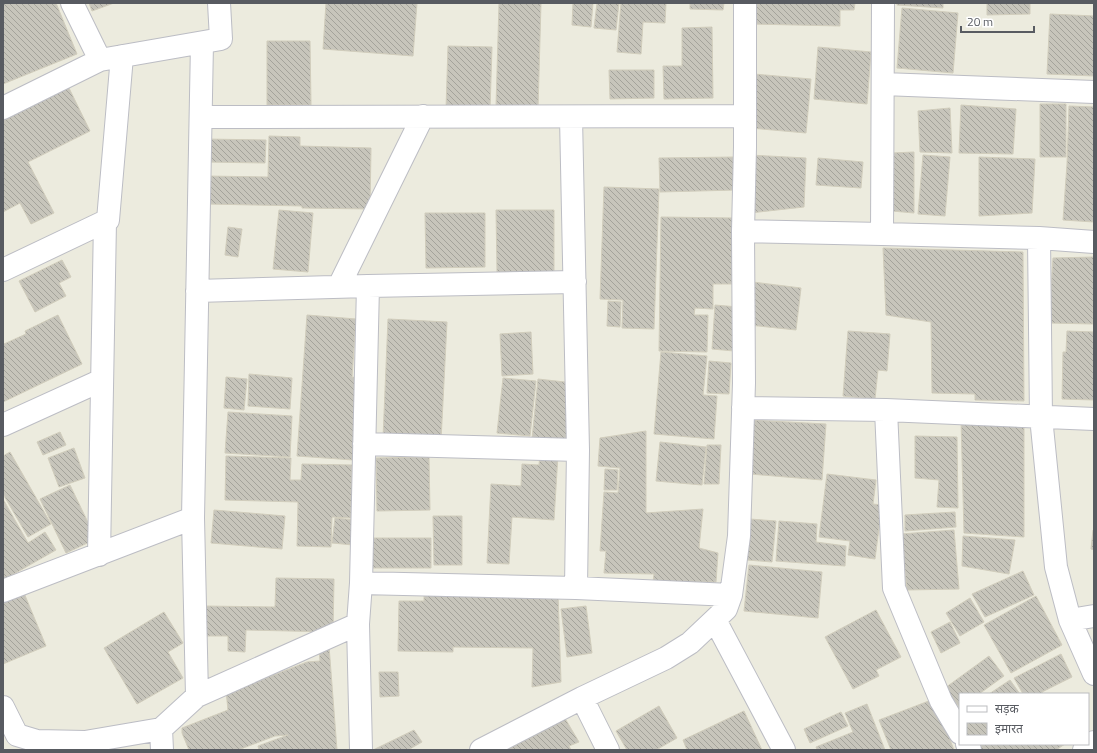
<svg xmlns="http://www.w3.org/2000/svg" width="1097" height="753" font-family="'Titillium Web','Noto Sans Devanagari',sans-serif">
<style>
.building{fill:url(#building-back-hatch);stroke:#d1cdbc}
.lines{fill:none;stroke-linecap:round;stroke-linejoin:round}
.minor-casing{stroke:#bcbdc4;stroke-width:24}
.minor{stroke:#fff;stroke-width:22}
</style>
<defs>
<pattern id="building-back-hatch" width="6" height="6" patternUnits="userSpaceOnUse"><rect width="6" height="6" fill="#c7c5bb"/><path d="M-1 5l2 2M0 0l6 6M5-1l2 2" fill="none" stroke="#a4a39b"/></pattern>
</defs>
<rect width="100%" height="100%" fill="#ecebde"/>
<path class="building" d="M3,3H56L77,54L3,84Z
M89,3H114L92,11Z
M326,3H417L413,56L323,49Z
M499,3H541L538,109L496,107Z
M573,3H593L591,27L572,25Z
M597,3H619L616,30L594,28Z
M621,3H666L665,23L643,22L641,54L617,52Z
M690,3H724L723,10L690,9Z
M752,3H855L854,10H840V26L751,24Z
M897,3H943V8L897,5Z
M987,3H1030V14L987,15Z
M902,8L958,13L953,73L897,68Z
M1050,14L1094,16V76L1047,74Z
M712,27L713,98L664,99L663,66H682V28Z
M267,41H310L311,105H267Z
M448,46L492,47L490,110L446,109Z
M818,47L871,52L867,104L814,99Z
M609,70H654V98L610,99Z
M754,74L811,79L806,133L750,128Z
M67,84L90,131L28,162L54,213L31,224L20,203L3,212V116Z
M1040,104H1066V157H1040Z
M961,105L1016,109L1013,154L959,153Z
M1069,106L1094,107V222L1063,220L1067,164Z
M950,108L952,153L920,152L918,111Z
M269,136L300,137V146L371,148L370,209L302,208V206L207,204V176L268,177Z
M206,139L266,140L265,163L205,162Z
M914,152V213L892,211V153Z
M750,155L806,158L804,207L750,213Z
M923,155L950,157L945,216L918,214Z
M735,157L736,190L660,192L659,158Z
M979,157L1035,159L1032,213L979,216Z
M818,158L863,162L861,188L816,185Z
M604,187L659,189L654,329L622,328L623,300L600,299Z
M279,210L313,213L308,272L273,269Z
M496,210H554V272H497Z
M425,213H485V267L426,268Z
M661,217L733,218L732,284H713V309L695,308L694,315H708L707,352L659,351Z
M228,227L242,229L238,257L225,255Z
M883,248L1023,252L1024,401L975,400V394L932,393L931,322L886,315Z
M1094,257L1093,324L1049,323L1053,258Z
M62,260L71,277L59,283L66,296L35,312L19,281Z
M753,282L801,288L796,330L749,325Z
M608,301L621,302L620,327L607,326Z
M715,305L738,307L734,351L712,349Z
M58,315L82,364L3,402V342L4,344L26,334L25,331Z
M307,315L356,319L352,377L359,378L353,460L297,456Z
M388,319L447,322L441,441L383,438Z
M848,331L890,334L887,371L878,370L875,399L843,396Z
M1067,331L1094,332V400L1062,399L1063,352H1066Z
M531,332L533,374L502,376L500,334Z
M661,352L707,356L703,395L717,396L714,439L654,434Z
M709,361L731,363L729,394L707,393Z
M249,374L292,378L290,409L248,406Z
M226,377L247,379L244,410L224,408Z
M503,378L536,381L530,436L497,433Z
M538,379L574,383L568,443L532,439Z
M228,412L292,416L290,457L225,453Z
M750,420L826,424L822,480L750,474Z
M961,420L1024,426V537L964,533Z
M646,431V513L703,509L699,548L718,553L716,582H653L654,574L604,573L606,551H600L604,492L618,493L620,468L598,466L600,438Z
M60,432L66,445L43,455L37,442Z
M915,436L957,437L958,508L937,507L939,480L915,478Z
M660,442L706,447L702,485L656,481Z
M707,445H721L719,484H704Z
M74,448L85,478L59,487L48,458Z
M10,452L51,524L28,537L3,494V456Z
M540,454L558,455L554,520L512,517L509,564L487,563L491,484L521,486L522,464L539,465Z
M226,456L291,458L290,480H301L302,464L352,465L351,518L332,517L331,547L297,546L298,502L225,500Z
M429,457L430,510L377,511L376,458Z
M605,469L618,470L617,490H604Z
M827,474L876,480L873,504L882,505L875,559L848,555L850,541L819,537Z
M70,485L96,539L66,553L40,499Z
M3,499L28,543L45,532L56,550L12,575L13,576L3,582Z
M214,510L285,516L282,549L211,543Z
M955,512L956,527L905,531V515Z
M433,516H462V565H434Z
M335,518L356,520L353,545L332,543Z
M750,519L776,521L772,562L747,560Z
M779,521L817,524L816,542L846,546L845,566L776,561Z
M954,530L959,589L907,590L901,534Z
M1093,530H1094V550L1091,549Z
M963,536L1015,540L1009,574L962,566Z
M372,538H431V568H372Z
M749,565L822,572L818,618L744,611Z
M1023,571L1034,595L985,617L972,594Z
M276,578L334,579L333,632L246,630L245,652L228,651V636H204V606L275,607Z
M424,592L558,593L561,682L532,687L533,648L453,647V652L398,651L399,601H424Z
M24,593L46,646L3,664V601Z
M1036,596L1062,645L1011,673L984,625Z
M970,598L984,622L960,636L946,613Z
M586,606L592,653L567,657L561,609Z
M876,610L901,657L876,670L879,676L853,689L825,637Z
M164,612L183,643L168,652L183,678L137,704L104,648Z
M950,622L960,643L941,653L931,632Z
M329,646L337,750H259L258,746L288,735L275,736L238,750H189L182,733V728L228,710L226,691H233L307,662L320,661L319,650Z
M1061,654L1072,677L1042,692L1043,694H1023L1014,678Z
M989,656L1004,676L979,694H960V708L945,688Z
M379,672H398L399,696L380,697Z
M1010,680L1020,694H989Z
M934,699L954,750H891L879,720Z
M867,704L885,750H817L816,747L853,732L845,713Z
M659,706L677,738L656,750H627L616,731Z
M744,711L762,750H687L683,740Z
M841,712L848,726L810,743L804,729Z
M563,715L579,742L569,746L571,750H497Z
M414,730L422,742L408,750H373Z
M975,744H1065L1056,750H979Z"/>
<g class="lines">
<defs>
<path id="minor" d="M72,3L100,60
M883,84L1094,92
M3,108L100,60L221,39L219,3
M201,117L745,116
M571,117L578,450L576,588
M743,231L882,234L883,3
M882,234L1039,238L1094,242
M1039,238L1041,417L1056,567L1070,620L1094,674
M3,270L108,220L122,56
M339,286L423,116
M368,286L575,282
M197,291L368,286L361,583L358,624
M743,408L886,410L1094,419
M886,410L894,588L941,701L960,733
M3,425L102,380
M364,444L578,450
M99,555L105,221
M361,583L576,588L731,595
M3,591L193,518L202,43
M715,620L784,750
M1070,620L1094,616
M197,696L358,624L361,750
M582,698L608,750
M3,707L17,735L37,741L85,742L161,729L197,696L193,518
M161,729L162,750
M967,744L970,750
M481,750L582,698L666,658L690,643L726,609L731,595L739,536L744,383L743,231L745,147V3
M1084,750L1094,742"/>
</defs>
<use href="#minor" class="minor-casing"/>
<use href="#minor" class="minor"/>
</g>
<rect width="1097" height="753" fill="none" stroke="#585b61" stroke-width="8"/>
<rect x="959" y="693" width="130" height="52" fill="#ffffff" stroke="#bcbdc0"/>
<rect x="967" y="706" width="20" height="6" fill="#ffffff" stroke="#bcbdc0"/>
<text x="995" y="713" font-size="12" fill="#585b61">सड़क</text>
<rect x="967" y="723" width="20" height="12" fill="url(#building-back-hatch)" stroke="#bcbdc0"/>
<text x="995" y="733" font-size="12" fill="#585b61">इमारत</text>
<path d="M961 26v6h73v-6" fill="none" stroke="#585b61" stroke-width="2"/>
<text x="967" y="26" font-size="12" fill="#585b61" stroke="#ffffff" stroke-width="3" paint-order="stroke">20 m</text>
</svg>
